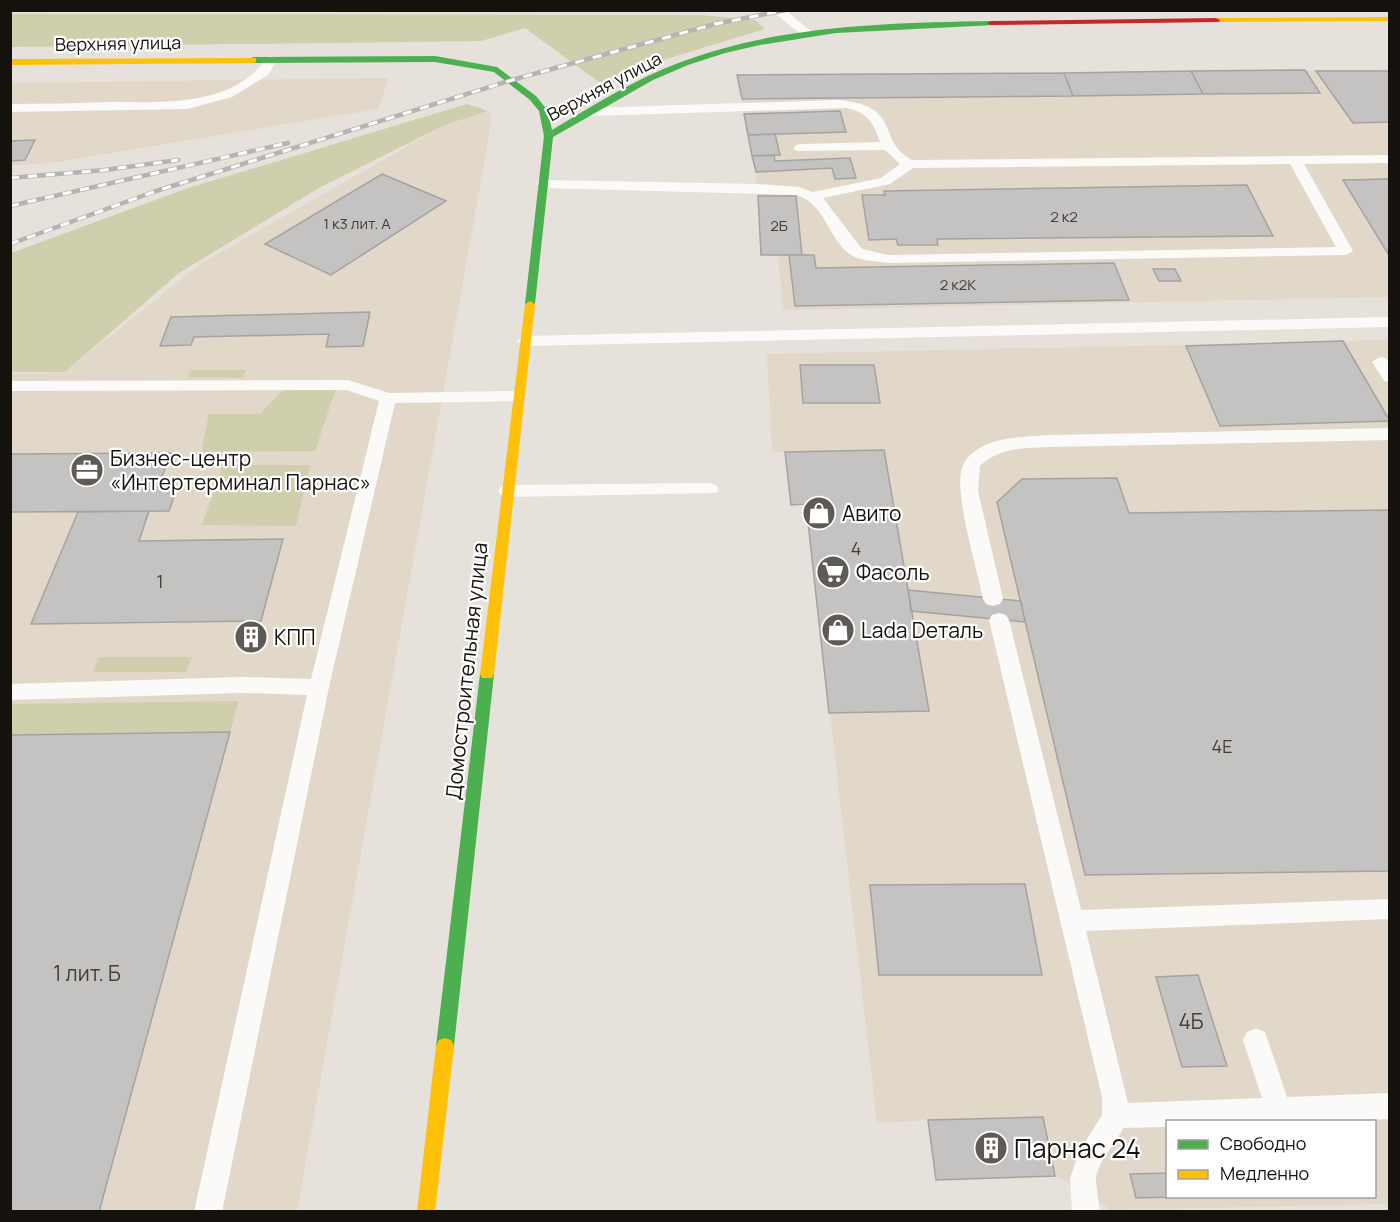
<svg xmlns="http://www.w3.org/2000/svg" width="1400" height="1222" font-family="Manrope,sans-serif">
<style>
.built{fill:#e1d8c9;fill-rule:evenodd}
.green{fill:#d0cfad}
.building{fill:#c5c2c2;stroke:#a5a2a2;stroke-width:1.5}
.lines{fill:none;stroke-linecap:round;stroke-linejoin:round}
.lane{fill:#fbfaf9;fill-rule:evenodd}
.fast{fill:#4caf50;fill-rule:evenodd}
.slow{fill:#ffc107;fill-rule:evenodd}
.jam{fill:#c62828;fill-rule:evenodd}
.rail-casing{stroke:#b6b4b2;stroke-width:4.5}
.rail{stroke:#fff;stroke-width:3;stroke-dasharray:9;stroke-linecap:butt}
.labels{text-anchor:middle;dominant-baseline:central;stroke-width:4.5;stroke-linejoin:round;paint-order:stroke}
.far-number-label{font-size:15px;fill:#413e3a}
.far-street-label{font-size:18px;fill:#15120d;stroke:#fff}
.number-label{font-size:18px;fill:#413e3a}
.poi-label{font-size:21px;fill:#15120d;stroke:#fff;text-anchor:start}
.street-label{font-size:21px;fill:#15120d;stroke:#fff}
.near-number-label{font-size:21px;fill:#413e3a}
.near-poi-label{font-size:26px;fill:#15120d;stroke:#fff;text-anchor:start}
</style>
<rect width="100%" height="100%" fill="#e6e1da"/>
<path class="built" d="M1305,70L1389,71V297L783,310L778,255H761L756,172L737,75Z
M389,78L378,109L52,163L11,165L10,83Z
M488,111L492,116L477,203L297,1211H11L10,374L65,372L202,263L445,125Z
M1389,340V1204L1110,1210L1084,1190L1055,1176L936,1180L928,1120L877,1123L806,505H791L785,452L772,451L767,354ZM1168,1122H1374V1196H1168Z"/>
<path class="green" d="M10,14L702,15L755,20L765,29L637,68L603,85L525,28L481,41L11,47Z
M467,104L488,111L445,125L319,188L179,273L65,372H11V253L188,188Z
M191,370H246L243,378L188,377Z
M285,388H336L315,451L201,452L209,414H260Z
M223,465H310L296,526L202,525Z
M99,657H192L186,672H93Z
M239,701L230,732L11,735L10,704Z"/>
<path class="building" d="M1305,70L1320,93L1203,94L1191,71Z
M1191,71L1203,94L1073,96L1064,73Z
M1316,71H1390V122L1353,123Z
M1064,73L1073,96L742,99L737,75Z
M840,111L846,132L748,135L744,114Z
M775,134L780,155L752,156L748,135Z
M35,140L25,160L10,161V141Z
M774,155L775,161L850,158L856,178L835,179L832,168L756,172L752,156Z
M382,174L446,201L331,275L265,244Z
M1390,179V257L1343,180Z
M1247,185L1273,236L937,239L938,245H898L896,239L869,240L862,195H885L884,191Z
M758,196H796L802,255H761Z
M789,255H814L816,268L1114,263L1129,300L795,306Z
M1153,269H1175L1181,281H1159Z
M370,312L363,346L326,347L329,334L194,337L191,345L160,346L171,317Z
M1343,341L1390,421L1220,426L1186,346Z
M800,365H874L880,403H803Z
M884,450L929,711L829,713L806,504L791,505L785,452Z
M171,453L158,487H177L169,511L10,512V454Z
M1117,478L1129,513L1390,510V871L1085,875L997,502L1022,479Z
M149,511L139,541L283,539L261,621L31,624L78,512Z
M908,590L1021,601L1025,622L911,611Z
M246,632H258L256,642L244,643Z
M230,732L99,1212H10V735Z
M1025,884L1042,975H879L870,885Z
M1198,975L1227,1066L1182,1067L1156,977Z
M1043,1117L1055,1176L936,1180L928,1120Z
M1168,1173V1196H1206L1136,1198L1130,1174Z"/>
<g class="lines">
<path class="lane" d="M771,10H785L812,32L810,35H802Z
M271,56L277,60L268,75L232,97L187,109L10,112V104C44,104 78,103 111,102C164,102 234,107 267,57Z
M837,100C904,105 875,140 912,160L1390,155V163L1304,164L1353,251L1346,255L888,263C877,261 859,261 851,255C827,238 828,207 797,195L543,188L536,184L543,180L757,184L799,187L813,192L881,178L900,164L885,150L796,151L794,148L796,145L801,144L880,142C874,123 867,112 846,108L590,116L583,112L590,108ZM1290,164L1336,247L888,255L862,249L823,198L890,184L913,168Z
M1390,317V327L525,346L517,341L525,336Z
M1380,357L1386,358L1390,364V382L1384,381L1372,362Z
M348,380L389,393L518,391L524,392L526,396L524,400L518,401L395,403L329,687L222,1212H194L307,695L242,693L10,700V684L242,677L311,679L379,401L347,390L10,391V381Z
M1390,428V440L1051,447C1026,448 999,447 980,466L978,491L1003,599L1000,604L993,606L986,604L983,599C977,569 956,500 961,473C962,464 968,456 975,451C996,436 1027,437 1051,435Z
M710,483L716,485L719,489L716,493L507,497L501,495L498,491L501,487L507,485Z
M999,613L1006,615L1009,620L1081,910L1390,899V919L1086,931L1128,1103L1262,1098L1243,1040L1247,1032L1256,1028L1265,1032L1287,1097L1390,1093V1119L1311,1122H1168V1127L1123,1128C1116,1144 1098,1161 1096,1178C1096,1189 1099,1201 1100,1212H1072L1070,1178L1080,1150L1102,1115V1097L989,620L992,615Z"/>
<path class="fast" d="M991,21L995,23L994,25L836,33L760,45L725,53L688,65L653,80L553,137L535,304L530,307L525,304L544,136L539,111L530,100L494,72L435,62L253,63L249,60L253,57L435,56L497,67L536,96L548,111L552,130C594,105 635,79 681,62C779,25 887,23 991,21Z
M487,669L492,670L494,674L454,1046L451,1052L445,1054L439,1052L436,1046L480,674L482,670Z"/>
<path class="slow" d="M1390,17V21L1216,22L1212,20L1216,18Z
M256,58V62L253,63L10,65V59Z
M530,301L535,304L494,674L492,678H482L480,674L525,304Z
M445,1038L451,1040L454,1046L435,1212H417L436,1046L439,1040Z"/>
<path class="jam" d="M1216,18L1220,20L1219,22L991,25L987,23L991,21Z"/>
<defs>
<path id="rail" d="M10,178L105,170L178,160
M10,206L288,143
M10,244L156,191L512,80L715,24L786,10"/>
</defs>
<use href="#rail" class="rail-casing"/>
<use href="#rail" class="rail"/>
</g>
<defs>
<symbol id="office-disc" viewBox="-11 -11 22 22"><circle r="9.5" fill="#5e5a55" stroke="#fff"/><path d="M-6-3h4V-5.5h4V-3h4V5H-6ZM-1-4.5V-3h2v-1.5ZM-6 0V1H6V0Z" fill="#fff"/></symbol>
<symbol id="shop-disc" viewBox="-11 -11 22 22"><circle r="9.5" fill="#5e5a55" stroke="#fff"/><path d="M-5-2.5h2.3a2.7 3.5 0 0 1 5.4 0H5L5.5 6h-11ZM-1.5-2.5h3a1.5 2.3 0 0 0-3 0Z" fill="#fff"/></symbol>
<symbol id="supermarket-disc" viewBox="-11 -11 22 22"><circle r="9.5" fill="#5e5a55" stroke="#fff"/><path d="M-6-5.5h2.5l.6 2H6L4.5 2H-2.5L-4.4-4H-6ZM-1.5 3.2a1.3 1.3 0 1 0 .1 0ZM3 3.2a1.3 1.3 0 1 0 .1 0Z" fill="#fff"/></symbol>
<symbol id="building-disc" viewBox="-11 -11 22 22"><circle r="9.5" fill="#5e5a55" stroke="#fff"/><path d="M-4-6H4V6H1V3H-1V6H-4ZM-2.5-4.3h1.7v1.8h-1.7ZM.8-4.3h1.7v1.8H.8ZM-2.5-1h1.7V.8h-1.7ZM.8-1h1.7V.8H.8Z" fill="#fff"/></symbol>
</defs>
<g fill-rule="evenodd">
<use href="#office-disc" x="68" y="451" width="38" height="38"/>
<use href="#shop-disc" x="800" y="494" width="38" height="38"/>
<use href="#supermarket-disc" x="814" y="553" width="38" height="38"/>
<use href="#shop-disc" x="819" y="611" width="38" height="38"/>
<use href="#building-disc" x="232" y="618" width="38" height="38"/>
<use href="#building-disc" x="972" y="1129" width="38" height="38"/>
</g>
<g class="labels">
<g class="far-number-label">
<text x="1064" y="216">2 к2</text>
<text x="357" y="223">1 к3 лит. А</text>
<text x="779" y="225">2Б</text>
<text x="958" y="284">2 к2К</text>
</g>
<g class="far-street-label">
<text transform="translate(118 43) rotate(-1)">Верхняя улица</text>
<text transform="translate(604 86) rotate(-28)">Верхняя улица</text>
</g>
<g class="number-label">
<text x="856" y="548">4</text>
<text x="160" y="581">1</text>
<text x="1222" y="746">4Е</text>
</g>
<g class="poi-label">
<text x="110" y="458">Бизнес-центр<tspan x="110" dy="24">«Интертерминал Парнас»</tspan></text>
<text x="842" y="513">Авито</text>
<text x="856" y="572">Фасоль</text>
<text x="861" y="630">Lada Dеталь</text>
<text x="274" y="637">КПП</text>
</g>
<g class="street-label">
<text transform="translate(466 671) rotate(-84)">Домостроительная улица</text>
</g>
<g class="near-number-label">
<text x="87" y="973">1 лит. Б</text>
<text x="1191" y="1021">4Б</text>
</g>
<g class="near-poi-label">
<text x="1014" y="1148">Парнас 24</text>
</g>
</g>
<rect width="1400" height="1222" fill="none" stroke="#15120d" stroke-width="24"/>
<rect x="1166" y="1120" width="210" height="78" fill="#ffffff" stroke="#a1a09e" stroke-width="1.5"/>
<rect x="1178" y="1140" width="30" height="9" fill="#4caf50" stroke="#a1a09e" stroke-width="1.5"/>
<text x="1220" y="1150" font-size="18" fill="#15120d">Свободно</text>
<rect x="1178" y="1170" width="30" height="9" fill="#ffc107" stroke="#a1a09e" stroke-width="1.5"/>
<text x="1220" y="1180" font-size="18" fill="#15120d">Медленно</text>
</svg>
